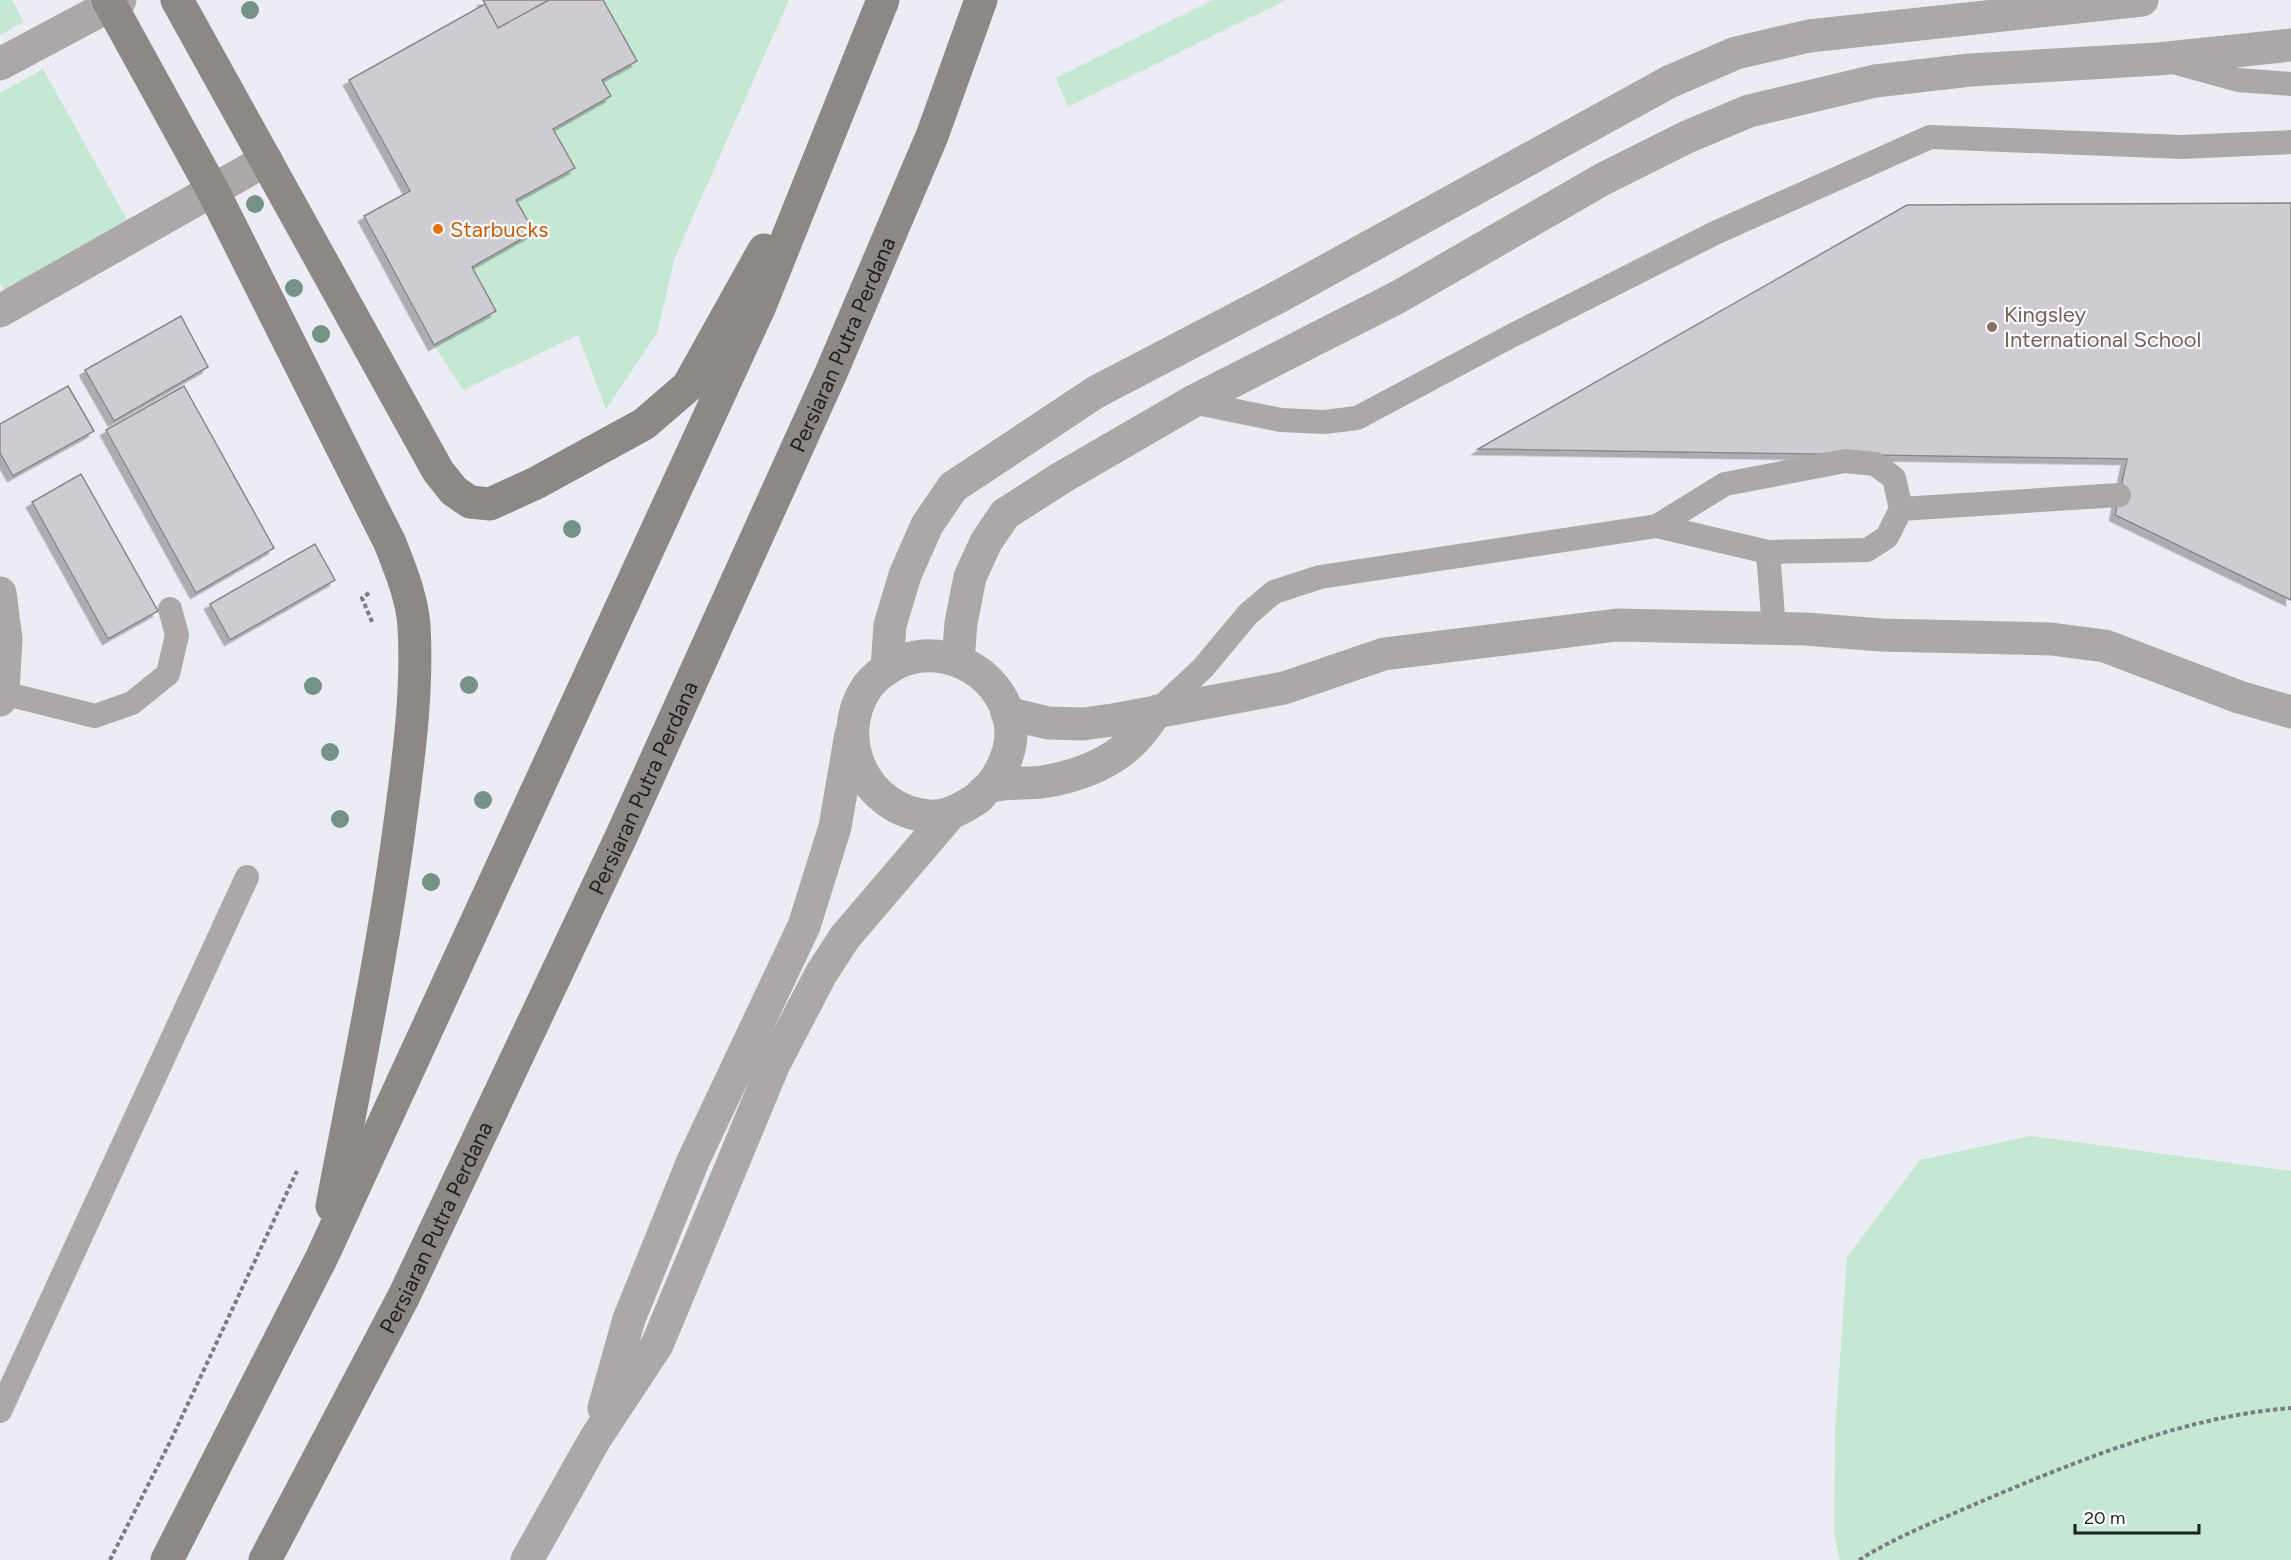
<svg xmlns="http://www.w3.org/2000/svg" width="2291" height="1560" font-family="Figtree,sans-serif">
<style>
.green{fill:#c5e8d3}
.building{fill:#cfcbd2;stroke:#89858b;stroke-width:1.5;filter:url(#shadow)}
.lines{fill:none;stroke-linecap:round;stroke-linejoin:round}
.path{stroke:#7b7c81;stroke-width:4;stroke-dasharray:4.5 3;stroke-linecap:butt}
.service{stroke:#ada8a8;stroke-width:24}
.minor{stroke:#ada8a8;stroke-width:33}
.secondary{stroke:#8d8786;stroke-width:33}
.tree{fill:#759288}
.food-dot{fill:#e8710a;stroke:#f9faff;stroke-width:2}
.education-dot{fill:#8d6e63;stroke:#f9faff;stroke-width:2}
.labels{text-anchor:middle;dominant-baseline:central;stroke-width:4.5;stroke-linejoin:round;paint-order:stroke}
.food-label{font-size:22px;fill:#c56008;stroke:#f9faff;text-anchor:start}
.education-label{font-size:22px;fill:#785e54;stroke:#f9faff;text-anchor:start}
.street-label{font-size:22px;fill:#1e1f21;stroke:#f9faff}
</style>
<defs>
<filter id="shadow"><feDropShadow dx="-5.5" dy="5.5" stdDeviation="0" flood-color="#0004"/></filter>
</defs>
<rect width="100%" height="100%" fill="#ebecf4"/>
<path class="green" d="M0,0H12L24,22L0,35Z
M603,0H789L675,257L657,333L606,409L578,335L463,390L434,345L496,311L472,267L534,232L516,200L575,168L553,129L611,97L602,80L637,61Z
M1213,0H1286L1068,107L1056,78Z
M43,69L130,225L6,294L0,283V93Z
M2030,1136L2291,1171V1560H1840L1834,1533L1835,1432L1847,1257L1920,1160Z"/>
<path class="building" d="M483,0H549L498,28Z
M549,0H603L637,61L602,80L611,96L553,129L575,168L516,200L534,232L472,267L496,311L434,345L364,216L410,191L349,80L485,4L498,28Z
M2291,203V600L2115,515L2127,459L1478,449L1907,205Z
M181,316L208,367L114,421L85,370Z
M68,386L94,431L13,476L0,453V424Z
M184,386L274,548L196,593L106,430Z
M81,474L158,611L108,639L32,502Z
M315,544L335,580L230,640L210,604Z"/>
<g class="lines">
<path class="path" d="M369,593L362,598L373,624
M110,1560L171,1440L297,1171
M1859,1560C1899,1535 1944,1518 1987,1499C2082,1459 2187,1416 2291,1408"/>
<path class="service" d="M2173,62L2238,80L2291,84
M1192,402L1281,420L1324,422L1357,418L1513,335L1715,233L1930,137L2182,147L2291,142
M1901,509L2119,495
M1657,526L1725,484L1845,461L1875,464L1894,478L1901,509L1887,537L1867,550L1768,552
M3,693L95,716L132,703L168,674L177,635L170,609
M1157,711L1203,668L1248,614L1274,592L1320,577L1657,526L1768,552L1774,629
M0,1411L247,877"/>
<path class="minor" d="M0,64L120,0
M0,311L266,160
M0,593L6,639L3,693L0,700
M958,660L961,623L970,577L986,542L1005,514L1061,478L1192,402L1398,297L1603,179L1687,137L1749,111L1875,81L1970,70L2158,59L2291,45
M887,668L890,625L905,575L927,525L953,487L1096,392L1280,296L1669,82L1736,53L1809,36L2142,0
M1007,713L1048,723L1083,724L1113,720L1284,688L1384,654L1617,625L1805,629L1881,635L2051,639L2105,646L2239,697L2291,712
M990,787C1002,771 1011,753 1011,733C1010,678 948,640 899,662C887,668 875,676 867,687C832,739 865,810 928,816C946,818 963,808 978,798C982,794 986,788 992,786C1007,782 1026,784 1042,782C1075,777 1112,764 1135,739C1143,731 1150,720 1157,711
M604,1408L629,1319L693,1161L804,926L835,827L851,734
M527,1560L595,1439L657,1345L774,1064L821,974L845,937L950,814"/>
<g class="secondary">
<path d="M108,0L212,189L390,543C400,569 412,597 414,626C418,693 408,763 399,830C382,956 356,1080 332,1206"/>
<path d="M177,0L438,471L454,491L470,502L490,504L536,483L644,424L688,386L764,250"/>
<path d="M167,1560L322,1257L760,306L883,0"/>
<path id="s1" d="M265,1560L404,1296L621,837L831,373L932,136L981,0"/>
</g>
</g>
<g class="tree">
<circle cx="250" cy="10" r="9"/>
<circle cx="255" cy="204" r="9"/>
<circle cx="294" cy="288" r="9"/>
<circle cx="321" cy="334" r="9"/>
<circle cx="572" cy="529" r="9"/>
<circle cx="469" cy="685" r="9"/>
<circle cx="313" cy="686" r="9"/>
<circle cx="330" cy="752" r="9"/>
<circle cx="483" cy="800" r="9"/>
<circle cx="340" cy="819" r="9"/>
<circle cx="431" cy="882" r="9"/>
</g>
<circle class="food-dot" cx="438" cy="229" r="6"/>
<circle class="education-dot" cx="1992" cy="327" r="6"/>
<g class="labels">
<g class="food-label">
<text x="450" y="229">Starbucks</text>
</g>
<g class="education-label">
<text x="2004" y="314">Kingsley<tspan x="2004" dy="25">International School</tspan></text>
</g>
<g class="street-label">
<text stroke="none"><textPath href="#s1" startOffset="1346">Persiaran Putra Perdana</textPath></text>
<text stroke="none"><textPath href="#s1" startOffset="860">Persiaran Putra Perdana</textPath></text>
<text stroke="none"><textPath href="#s1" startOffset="374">Persiaran Putra Perdana</textPath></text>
</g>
</g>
<path d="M2075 1524v9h124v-9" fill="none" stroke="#1e1f21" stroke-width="3"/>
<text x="2084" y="1524" font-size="18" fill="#1e1f21" stroke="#f9faff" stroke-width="4.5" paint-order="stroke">20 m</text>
</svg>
